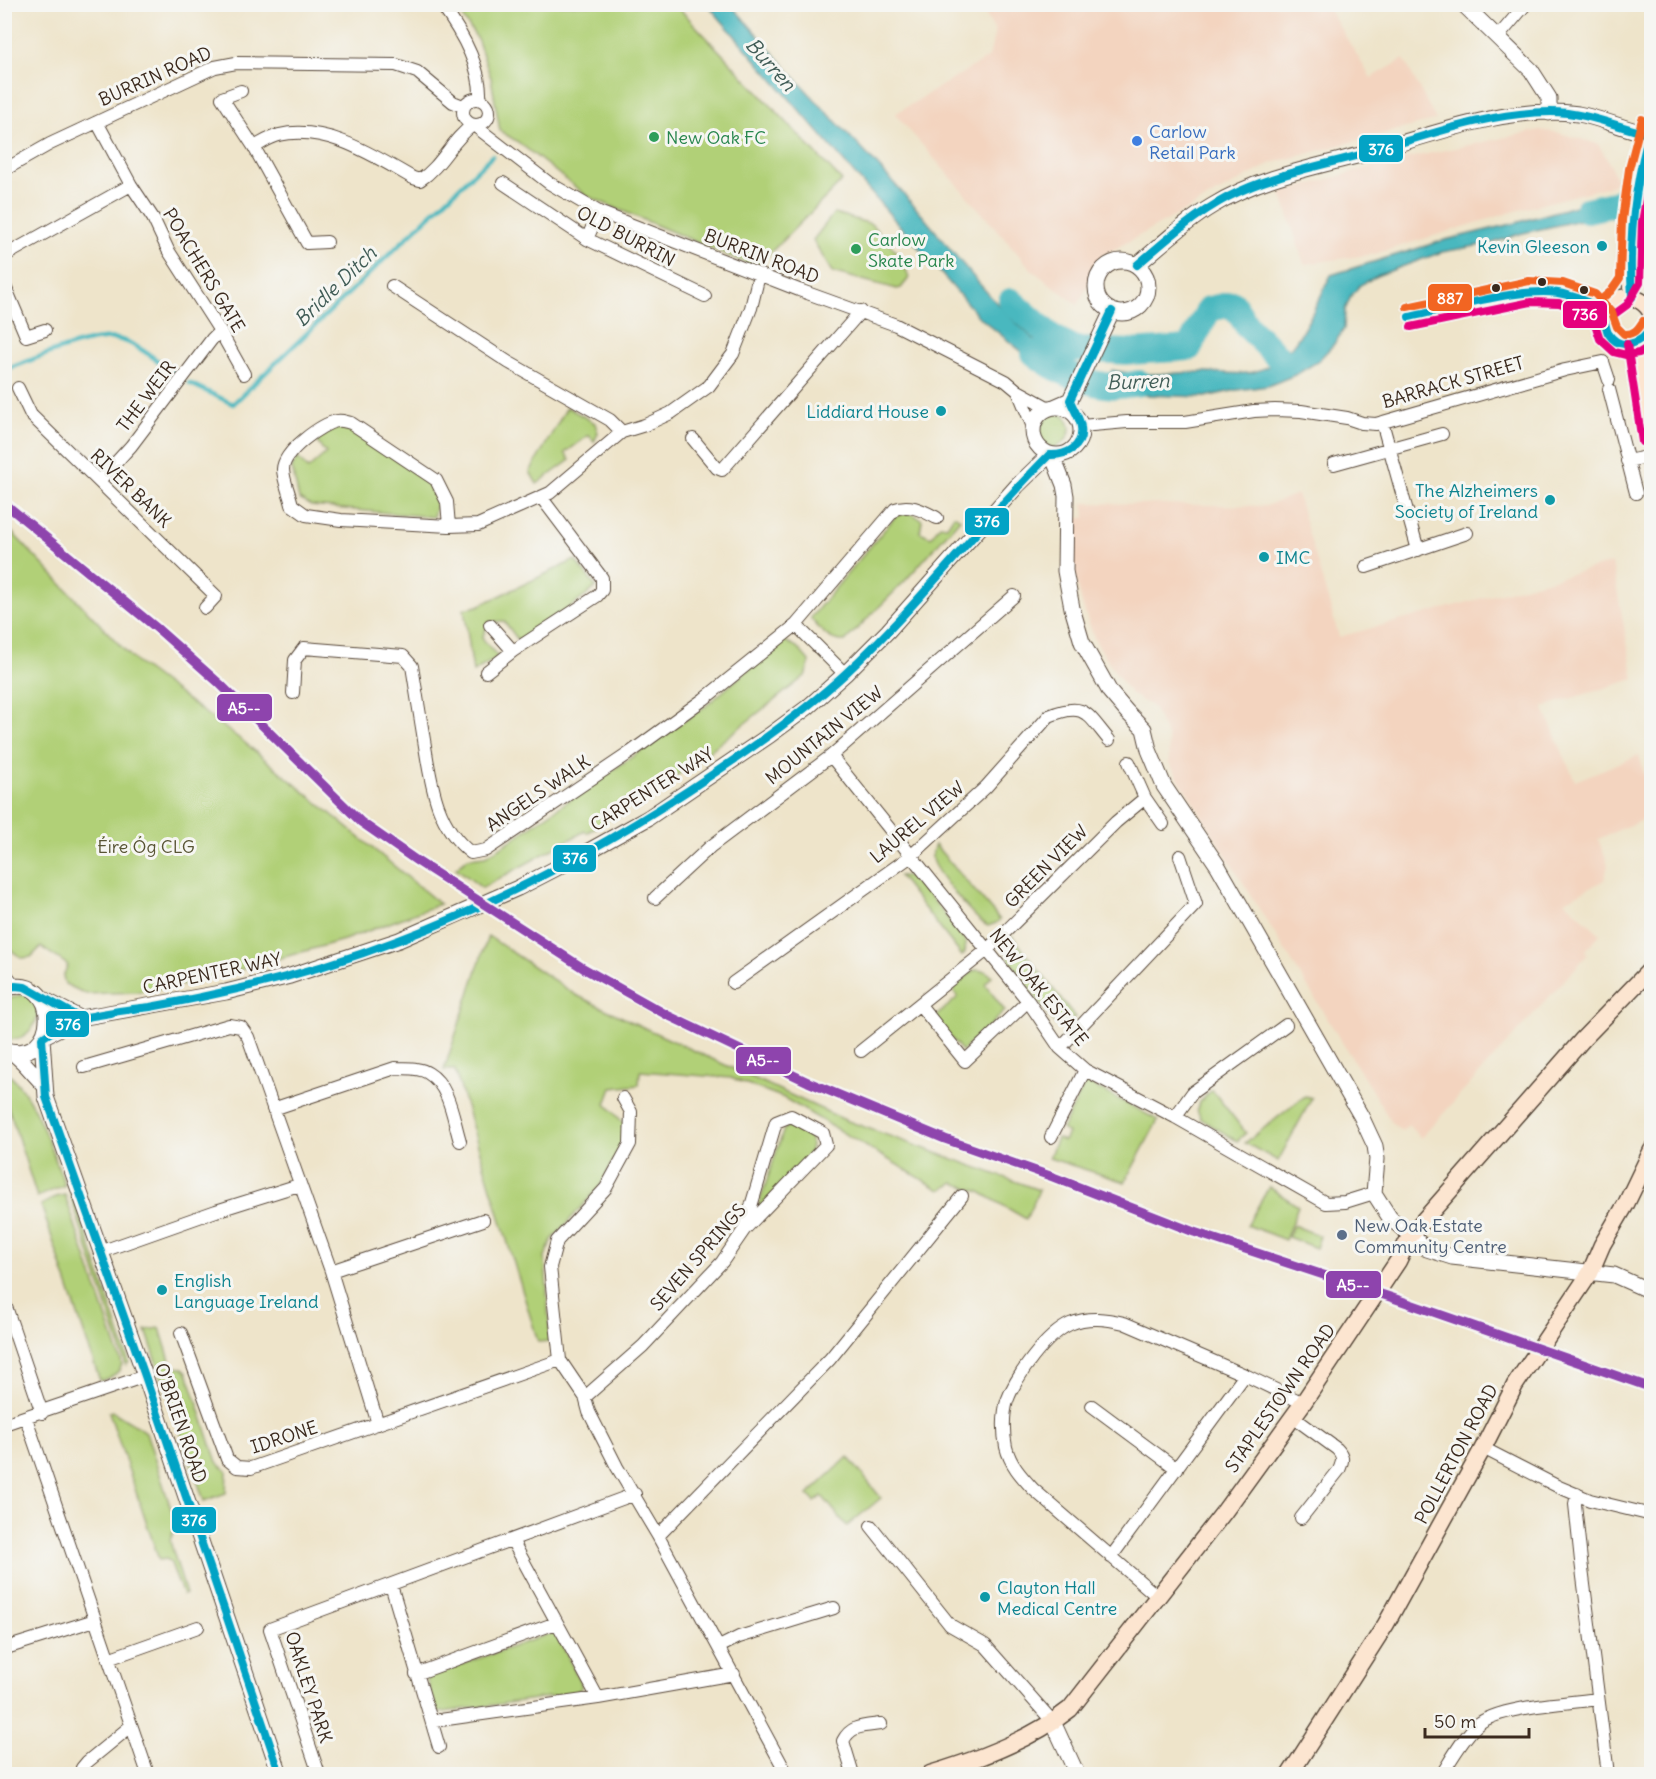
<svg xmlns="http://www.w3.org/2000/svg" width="1656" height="1779" font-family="Delius,sans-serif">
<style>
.built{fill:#f3d4bf}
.green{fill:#b1d077;stroke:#767d4a;stroke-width:1.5}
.water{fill:#49b8bf;stroke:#42716e;stroke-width:1.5}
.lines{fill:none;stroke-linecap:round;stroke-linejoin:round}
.stream{stroke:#49b8bf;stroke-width:4.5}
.river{stroke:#49b8bf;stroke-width:26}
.minor-casing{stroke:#564638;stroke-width:14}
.tertiary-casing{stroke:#564638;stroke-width:17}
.secondary-casing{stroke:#564638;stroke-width:19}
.minor{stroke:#fff;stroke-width:12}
.tertiary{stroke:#fff;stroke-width:15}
.secondary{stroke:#fce5d0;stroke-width:16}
.bus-1-casing{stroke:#f6f6f2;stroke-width:12}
.bus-2-casing{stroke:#f6f6f2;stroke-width:12}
.bus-3-casing{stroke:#f6f6f2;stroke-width:12}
.bus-1{stroke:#03a3c5;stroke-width:8}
.bus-2{stroke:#e5007d;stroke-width:8}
.bus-3{stroke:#f26522;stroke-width:8}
.rail-1-casing{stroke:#f6f6f2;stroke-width:14}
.rail-1{stroke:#8e44ad;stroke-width:9}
.leisure-dot{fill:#2e9e5b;stroke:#f6f6f2;stroke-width:2}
.shop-dot{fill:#3f7fe0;stroke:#f6f6f2;stroke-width:2}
.culture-dot{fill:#0f9aa8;stroke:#f6f6f2;stroke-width:2}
.bus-dot{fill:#3b2a1e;stroke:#f6f6f2;stroke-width:2}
.service-dot{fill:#5c6f8a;stroke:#f6f6f2;stroke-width:2}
.labels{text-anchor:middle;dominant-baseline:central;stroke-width:6;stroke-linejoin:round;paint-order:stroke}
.street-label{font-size:18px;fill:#3b2a1e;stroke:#f6f6f2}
.shop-label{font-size:18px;fill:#366cbe;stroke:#f6f6f2;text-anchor:start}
.leisure-label{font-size:18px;fill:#27864d;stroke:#f6f6f2;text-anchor:start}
.culture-label{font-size:18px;fill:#0d838f;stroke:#f6f6f2;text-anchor:end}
.park-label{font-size:18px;fill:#585434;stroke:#f6f6f2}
.service-label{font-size:18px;fill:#4e5e75;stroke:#f6f6f2;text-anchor:start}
.water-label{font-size:20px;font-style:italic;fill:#405c56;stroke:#f6f6f2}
.line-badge{stroke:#f6f6f2;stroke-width:2}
.badge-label{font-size:16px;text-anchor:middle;font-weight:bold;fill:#fff}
</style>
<rect width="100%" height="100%" fill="#f6f6f2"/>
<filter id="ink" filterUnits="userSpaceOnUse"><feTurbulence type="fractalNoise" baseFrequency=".0167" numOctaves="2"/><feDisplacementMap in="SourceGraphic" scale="12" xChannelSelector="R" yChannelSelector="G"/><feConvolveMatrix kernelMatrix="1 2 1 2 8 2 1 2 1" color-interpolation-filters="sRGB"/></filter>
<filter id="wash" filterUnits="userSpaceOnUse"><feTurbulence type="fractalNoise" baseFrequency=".008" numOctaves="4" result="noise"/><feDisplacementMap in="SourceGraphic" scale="24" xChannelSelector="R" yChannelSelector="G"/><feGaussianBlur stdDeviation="1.35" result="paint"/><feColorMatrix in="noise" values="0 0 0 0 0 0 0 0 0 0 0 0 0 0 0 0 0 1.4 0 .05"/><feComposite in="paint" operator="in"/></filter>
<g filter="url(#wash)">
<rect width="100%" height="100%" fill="#eee4ca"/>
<path class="built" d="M1326,5L1371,78L1404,59L1436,120L1272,163L1102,256L1078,305L1033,271L895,114L989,57L995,31L980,5Z
M1540,130L1559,133L1598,144L1611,166L1616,179L1613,185L1512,212L1374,254L1304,264L1281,193L1385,163Z
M1297,494L1339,637L1612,563L1634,679L1543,707L1575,781L1639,755L1651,798V816L1598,839L1608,865L1604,880L1565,901L1600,934L1585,951L1588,954L1421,1138L1408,1125L1402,1131L1392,1123L1169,763L1168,738L1153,707L1131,694L1115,672L1095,640L1083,607L1072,565L1073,518H1086L1083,503L1266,506Z"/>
<path class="green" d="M454,5H676L842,181L756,267L587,196L518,142L500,131L491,78L477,38Z
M834,213L871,224L902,258L909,278L901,288L897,289L832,272L813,240Z
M567,407L595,423L598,433L594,442L589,435L565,453L570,460L537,484L530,472Z
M1053,413L1064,415C1075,428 1070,442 1053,448L1044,444C1035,431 1042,420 1053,413Z
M337,424L346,425L435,484L438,498L433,517L311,506L299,499L292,468L297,457L308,469L326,453L316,441Z
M905,512L913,514L922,520L920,532L931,537L940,525L947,526L954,515L960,519L905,581L845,641C829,642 821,630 811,619L812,616L895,517Z
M5,525L136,662L244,742L440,904L344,940L200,981L137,992L86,994L65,984L63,976L68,965L41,947L31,957L22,958L5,946Z
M575,560L596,587L587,595L524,640H518L504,621L489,622L482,638L498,657L473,672L464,609L478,606Z
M785,641L797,647L810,662L805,676L688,768L587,833L585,831L482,888L456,868L468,858L485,856L498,849L706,706L778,644Z
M935,845L1000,920L996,923L988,926C977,922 934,871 932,859C931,854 933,850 935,845Z
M899,876H907L922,886L965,940C965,946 967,953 962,956Z
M488,936L576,995L649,1030L845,1120L1039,1190L1026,1219L980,1192L954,1183L940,1190L784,1098L731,1078L640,1071L639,1085L612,1088L606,1104L628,1128L626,1138L600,1186L552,1240L545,1257L550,1341L538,1342L455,1070H444Z
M1012,936L1075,1017L1067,1024L1057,1025L1053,1021L1008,958L1007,949Z
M975,970L985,971L992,976L985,984L1005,1011L962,1051L934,1018L958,997L951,988Z
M20,995H27L37,1002C41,1024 27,1041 5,1040L4,1001Z
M5,1072C34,1091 52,1153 65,1185L37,1197L5,1097Z
M1086,1082L1158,1120L1125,1182L1049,1158L1057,1138L1064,1141L1068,1133L1062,1129Z
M1212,1090L1246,1133L1237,1141L1201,1119L1197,1110L1199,1102Z
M1305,1096L1312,1098L1278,1161L1245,1143Z
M789,1126C811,1125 816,1141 806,1158L756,1213L784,1129Z
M1269,1187L1298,1206L1285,1240L1247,1225Z
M70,1194L75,1199L129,1362L126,1365Z
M65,1195L122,1364C119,1375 110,1377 100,1381L41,1205L56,1197Z
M1293,1225L1320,1236L1316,1248L1288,1237Z
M160,1328L172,1367L183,1368L187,1372L217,1462L227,1471L226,1493L204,1501L146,1330Z
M112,1411L146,1432L176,1524L170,1541L186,1594L183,1595L170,1561L166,1559L159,1560L109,1412Z
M848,1457L881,1498L847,1526L822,1496L815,1502L808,1495Z
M552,1633H556L582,1686L577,1693L437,1713L426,1677Z"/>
<path class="water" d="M708,5H731C753,29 775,55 797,80C834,121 873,159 909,200C961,259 1000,319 1067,364L1060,378L1049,374L978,316Z
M1623,191L1620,211L1519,234L1493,243L1442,252L1379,275L1360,285L1351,296L1345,310L1344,329L1334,344L1317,362L1297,374L1268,386L1237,390L1205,397L1145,395L1102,390L1112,370C1142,377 1169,373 1199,372C1215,371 1239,376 1254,372C1298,359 1312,311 1331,275L1445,240L1512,224L1593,201L1604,200Z"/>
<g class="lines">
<path class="stream" d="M4,370C34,360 87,335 117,339C135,342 159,362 174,372
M189,383L233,404L492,156"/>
<path class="river" d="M1587,210L1614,204L1652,187
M1011,301L1052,337L1074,349L1130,352L1189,348L1209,309L1233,304L1248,327L1285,364
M1034,353C1054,370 1090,386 1116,386C1124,386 1132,384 1140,383"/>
</g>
</g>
<g filter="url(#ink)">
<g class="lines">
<defs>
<path id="minor" d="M441,4C460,30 482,66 480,99
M1498,37L1526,4
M241,91L222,98L254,147L307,243L327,242
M463 112a13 13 0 1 1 26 0a13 13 0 1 1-26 0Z
M97,122L131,185L153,218L168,250L220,331L244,374
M475,126L549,183L599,212L799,290L896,325L1006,381L1018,391L1049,408
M254,147C262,143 270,137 279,135C327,124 374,156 413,178L420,180C442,166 452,139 473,125
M4,170L50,144L215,67L236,63L396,65L417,72L453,102L463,106
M503,183L587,239L705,296
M587,239L599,212
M4,256L131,185
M4,284L26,336L45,330
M392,286L508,362L610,420L622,432
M18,388L31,415L216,596L205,608
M1609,389L1636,493
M1018,391L1033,427
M1382,422L1418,550
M1081,426L1127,422H1185L1254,411L1275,410L1301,411L1347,418L1362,423L1376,424L1565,370L1603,362L1609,380
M693,439L717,468L722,470L861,311
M1627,461L1652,456
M1334,464L1442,434
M99,481L131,446L212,339L220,331
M449,526L447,502L436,480L351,423C346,422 342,420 337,421C321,424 284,451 283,469C283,479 290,495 292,505L306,515L341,520L449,526L478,525L550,493L622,432L645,425L671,413L709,386L733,354L751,308L759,275
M1366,567L1467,533
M490,625L513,651
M796,625L845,674
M486,672L513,651L597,596L602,590V578L541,497
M293,693L295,660L304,648L403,656L412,666C416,691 420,715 424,740C431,782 435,825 471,853L486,850L631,752L704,699L796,625L895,509C910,503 923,511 937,518
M831,756L1028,1001L1060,1048L1085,1070L1175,1117L1326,1203L1345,1202L1374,1193
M1129,762L1145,798
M655,898L710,847L831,756L1014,596
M4,972L15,986
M733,983L911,856L986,787L1049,716C1085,701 1087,714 1109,740
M920,1005L965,1061L1028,1001
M1060,1048L1196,904L1180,856
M861,1051L987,950L1116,822L1145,798L1163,824
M84,1067L229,1025L241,1027L248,1037L331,1271L378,1424
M623,1098L631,1112L630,1144L606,1188L557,1241L550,1267L560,1360L585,1397L589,1412L617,1467L658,1536L787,1774
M273,1109L395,1068C406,1069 419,1067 428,1073C450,1086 453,1119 460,1141
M1175,1117L1193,1092L1286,1025
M1051,1137L1085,1070
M100,1252L216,1211L299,1185
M331,1271L483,1220
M4,1301L42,1413
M181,1333L227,1459L237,1467L251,1468L560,1360
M585,1397L643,1346L722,1262L744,1230L826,1145L823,1133L791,1116L776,1122L744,1230
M1092,1406L1177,1469
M1293,1417L1337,1449C1344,1456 1343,1461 1339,1470L1301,1518
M26,1418L148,1774
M4,1424L145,1376
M1483,1448L1559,1487L1590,1500L1652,1515
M1577,1494L1575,1504L1581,1561L1608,1774
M871,1526L950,1625L985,1645L1053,1722
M658,1536L830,1359L962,1196
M512,1540L598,1698
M1111,1557L1245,1375
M391,1585L439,1747
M1158,1597L1033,1489C1021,1476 1010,1464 1006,1447C1003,1433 1003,1414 1007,1401C1016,1376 1046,1335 1070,1324C1088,1316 1107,1319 1124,1323L1245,1375L1303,1403
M9,1647L95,1620
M719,1647L739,1637L834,1608
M108,1659L198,1627
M416,1674L556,1623
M433,1721L598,1698L734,1674
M84,1774L82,1768L87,1762L131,1726
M319,1774L270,1629L635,1494
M853,1774L843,1741C851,1725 864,1726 881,1724
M1442,1774C1452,1758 1463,1738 1477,1725C1498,1706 1569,1703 1598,1699"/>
<path id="tertiary" d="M1463,4L1531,70L1549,98V113
M1096 287a26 26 0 1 1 52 0a26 26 0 1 1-52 0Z
M1137,265C1161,245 1185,222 1212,206C1259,177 1315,167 1368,153C1431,135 1511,104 1578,114C1601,118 1624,129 1648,134
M1033 431a24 24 0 1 1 48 0a24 24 0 1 1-48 0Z
M1054,407L1070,400L1112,311
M1052,455L1064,485L1066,496L1065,571L1072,608L1082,642L1110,692L1127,712L1144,729L1149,750L1164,786L1218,866L1361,1116L1375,1146L1377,1159L1374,1193L1390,1218L1427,1249L1452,1257L1614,1275L1652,1292
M4,989C63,969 60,1069 4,1049
M41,998L80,1018
M44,1036L80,1018L226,992L290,976L399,940L518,888L578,857L648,818L770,735L808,707L845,674L888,631L1017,486L1049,455
M42,1038L46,1097L145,1376L280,1774
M11,1051L23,1062L44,1085
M1053,1722L1077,1774"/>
<path id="secondary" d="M1632,297C1626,239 1634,178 1652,122
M1652,315C1642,289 1604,292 1604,321C1604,350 1644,351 1652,326
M1637,343L1642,385L1652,440
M930,1774C977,1760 1031,1740 1070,1709L1224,1512L1303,1403L1398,1261L1410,1236L1583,1039L1652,968
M1290,1774L1386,1624L1483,1448L1515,1385L1590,1273L1602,1245L1626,1204L1652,1150"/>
</defs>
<use href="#minor" class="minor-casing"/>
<use href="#tertiary" class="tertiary-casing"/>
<use href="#secondary" class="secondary-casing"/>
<use href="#minor" class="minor"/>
<use href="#tertiary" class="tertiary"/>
<use href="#secondary" class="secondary"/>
<defs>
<path id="bus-1" d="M1137,265C1166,240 1194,215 1228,197C1272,174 1322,166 1370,152C1429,135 1489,112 1551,112C1585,112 1615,126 1648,134
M1632,297C1628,238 1635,181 1652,124
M1409,317C1449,309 1531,283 1567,295C1574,297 1583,299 1589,303C1594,306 1602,315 1604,320C1606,324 1606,329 1608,333C1621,353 1642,343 1652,327
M4,989L15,986L25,987L80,1018L111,1013
M280,1774L145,1376L46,1097L42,1038C75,1015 111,1012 150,1007C172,1003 193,999 215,994C277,981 339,963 399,940C511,898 617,839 716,772C761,742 805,711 845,674C918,606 978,526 1049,455C1066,456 1084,447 1081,427C1080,418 1073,409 1070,400L1112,311"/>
<path id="bus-2" d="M1616,313L1627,305L1640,283L1642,222L1652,166
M1411,327L1531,302L1559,303L1582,311L1595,324L1600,339L1614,352L1626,355L1639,353L1652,345
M1627,344L1642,442"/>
<path id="bus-3" d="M1604,297L1611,291L1620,278L1622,220L1629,169L1642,119
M1407,307L1529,281L1563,283L1595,294L1612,313L1617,327L1624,334C1634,335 1638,329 1643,321"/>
</defs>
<use href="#bus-1" class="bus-1-casing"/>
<use href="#bus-2" class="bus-2-casing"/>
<use href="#bus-3" class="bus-3-casing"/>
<use href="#bus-1" class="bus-1"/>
<use href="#bus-2" class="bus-2"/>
<use href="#bus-3" class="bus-3"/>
<defs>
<path id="rail-1" d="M4,503L159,630L220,684L361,822L417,861L583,968L667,1015L808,1082L945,1139L1053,1177L1194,1232L1393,1298L1652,1388"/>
</defs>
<use href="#rail-1" class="rail-1-casing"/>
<use href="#rail-1" class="rail-1"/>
</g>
</g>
<g class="leisure-dot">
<circle cx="654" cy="137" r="6"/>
<circle cx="856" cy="249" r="6"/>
</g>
<circle class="shop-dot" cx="1137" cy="141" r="6"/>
<g class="culture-dot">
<circle cx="1602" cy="246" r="6"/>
<circle cx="941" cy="411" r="6"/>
<circle cx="1550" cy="500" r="6"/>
<circle cx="1264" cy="557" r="6"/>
<circle cx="162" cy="1290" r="6"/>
<circle cx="985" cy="1597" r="6"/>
</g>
<g class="bus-dot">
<circle cx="1542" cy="282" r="5"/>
<circle cx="1496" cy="288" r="5"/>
<circle cx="1584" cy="290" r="5"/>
</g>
<circle class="service-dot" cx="1342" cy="1235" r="6"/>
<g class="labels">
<g class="street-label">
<text transform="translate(155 76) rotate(-24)">BURRIN ROAD</text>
<text transform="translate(626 236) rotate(28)">OLD BURRIN</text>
<text transform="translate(762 256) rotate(21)">BURRIN ROAD</text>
<text transform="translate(204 270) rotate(59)">POACHERS GATE</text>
<text transform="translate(1453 382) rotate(-16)">BARRACK STREET</text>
<text transform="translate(146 396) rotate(-53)">THE WEIR</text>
<text transform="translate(131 488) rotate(44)">RIVER BANK</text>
<text transform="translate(824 735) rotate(-39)">MOUNTAIN VIEW</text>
<text transform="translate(652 789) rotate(-32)">CARPENTER WAY</text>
<text transform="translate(538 793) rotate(-34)">ANGELS WALK</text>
<text transform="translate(917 822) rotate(-40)">LAUREL VIEW</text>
<text transform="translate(1046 866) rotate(-45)">GREEN VIEW</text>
<text transform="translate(212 973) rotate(-12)">CARPENTER WAY</text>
<text transform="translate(1039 987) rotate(51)">NEW OAK ESTATE</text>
<text transform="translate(698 1257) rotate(-49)">SEVEN SPRINGS</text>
<text transform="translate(1280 1398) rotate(-55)">STAPLESTOWN ROAD</text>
<text transform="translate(181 1423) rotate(71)">O'BRIEN ROAD</text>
<text transform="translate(284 1437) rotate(-18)">IDRONE</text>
<text transform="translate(1456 1454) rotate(-62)">POLLERTON ROAD</text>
<text transform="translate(309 1687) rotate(72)">OAKLEY PARK</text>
</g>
<g class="shop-label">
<text x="1149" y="131">Carlow<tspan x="1149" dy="21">Retail Park</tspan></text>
</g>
<g class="leisure-label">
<text x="666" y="137">New Oak FC</text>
<text x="868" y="239">Carlow<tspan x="868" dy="21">Skate Park</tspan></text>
</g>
<g class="culture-label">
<text x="1590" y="246">Kevin Gleeson</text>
<text x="929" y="411">Liddiard House</text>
<text x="1538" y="490">The Alzheimers<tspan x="1538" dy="21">Society of Ireland</tspan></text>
<text x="1276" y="557" text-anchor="start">IMC</text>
<text x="174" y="1280" text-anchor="start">English<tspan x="174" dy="21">Language Ireland</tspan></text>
<text x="997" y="1587" text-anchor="start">Clayton Hall<tspan x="997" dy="21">Medical Centre</tspan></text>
</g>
<g class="park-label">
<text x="146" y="846">Éire Óg CLG</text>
</g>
<g class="service-label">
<text x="1354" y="1225">New Oak Estate<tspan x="1354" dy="21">Community Centre</tspan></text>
</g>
<g class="water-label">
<text transform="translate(771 64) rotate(48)">Burren</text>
<text transform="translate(335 286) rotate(-44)">Bridle Ditch</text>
<text transform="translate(1138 381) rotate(-2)">Burren</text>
</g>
</g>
<g class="line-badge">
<rect x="1358" y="134" width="46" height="29" rx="6" fill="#03a3c5"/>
<rect x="1427" y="283" width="46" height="29" rx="6" fill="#f26522"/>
<rect x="1562" y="300" width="46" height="29" rx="6" fill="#e5007d"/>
<rect x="964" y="507" width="46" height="29" rx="6" fill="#03a3c5"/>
<rect x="216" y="693" width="57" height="29" rx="6" fill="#8e44ad"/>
<rect x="552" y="844" width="45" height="29" rx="6" fill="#03a3c5"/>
<rect x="45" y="1010" width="45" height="28" rx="6" fill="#03a3c5"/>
<rect x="735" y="1046" width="57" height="29" rx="6" fill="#8e44ad"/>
<rect x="1325" y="1270" width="57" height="29" rx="6" fill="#8e44ad"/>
<rect x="171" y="1506" width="46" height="28" rx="6" fill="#03a3c5"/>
</g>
<g class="badge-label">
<text x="1381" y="155">376</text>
<text x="1450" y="304">887</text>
<text x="1585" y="320">736</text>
<text x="987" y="527">376</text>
<text x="244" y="714">A5--</text>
<text x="575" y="864">376</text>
<text x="68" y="1030">376</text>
<text x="763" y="1066">A5--</text>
<text x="1353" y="1291">A5--</text>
<text x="194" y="1526">376</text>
</g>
<rect width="1656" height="1779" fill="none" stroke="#f6f6f2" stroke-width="24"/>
<path d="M1425 1728v9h104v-9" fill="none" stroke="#3b2a1e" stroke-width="3"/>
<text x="1434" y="1728" font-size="18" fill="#3b2a1e" stroke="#f6f6f2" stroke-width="4.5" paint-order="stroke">50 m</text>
</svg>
